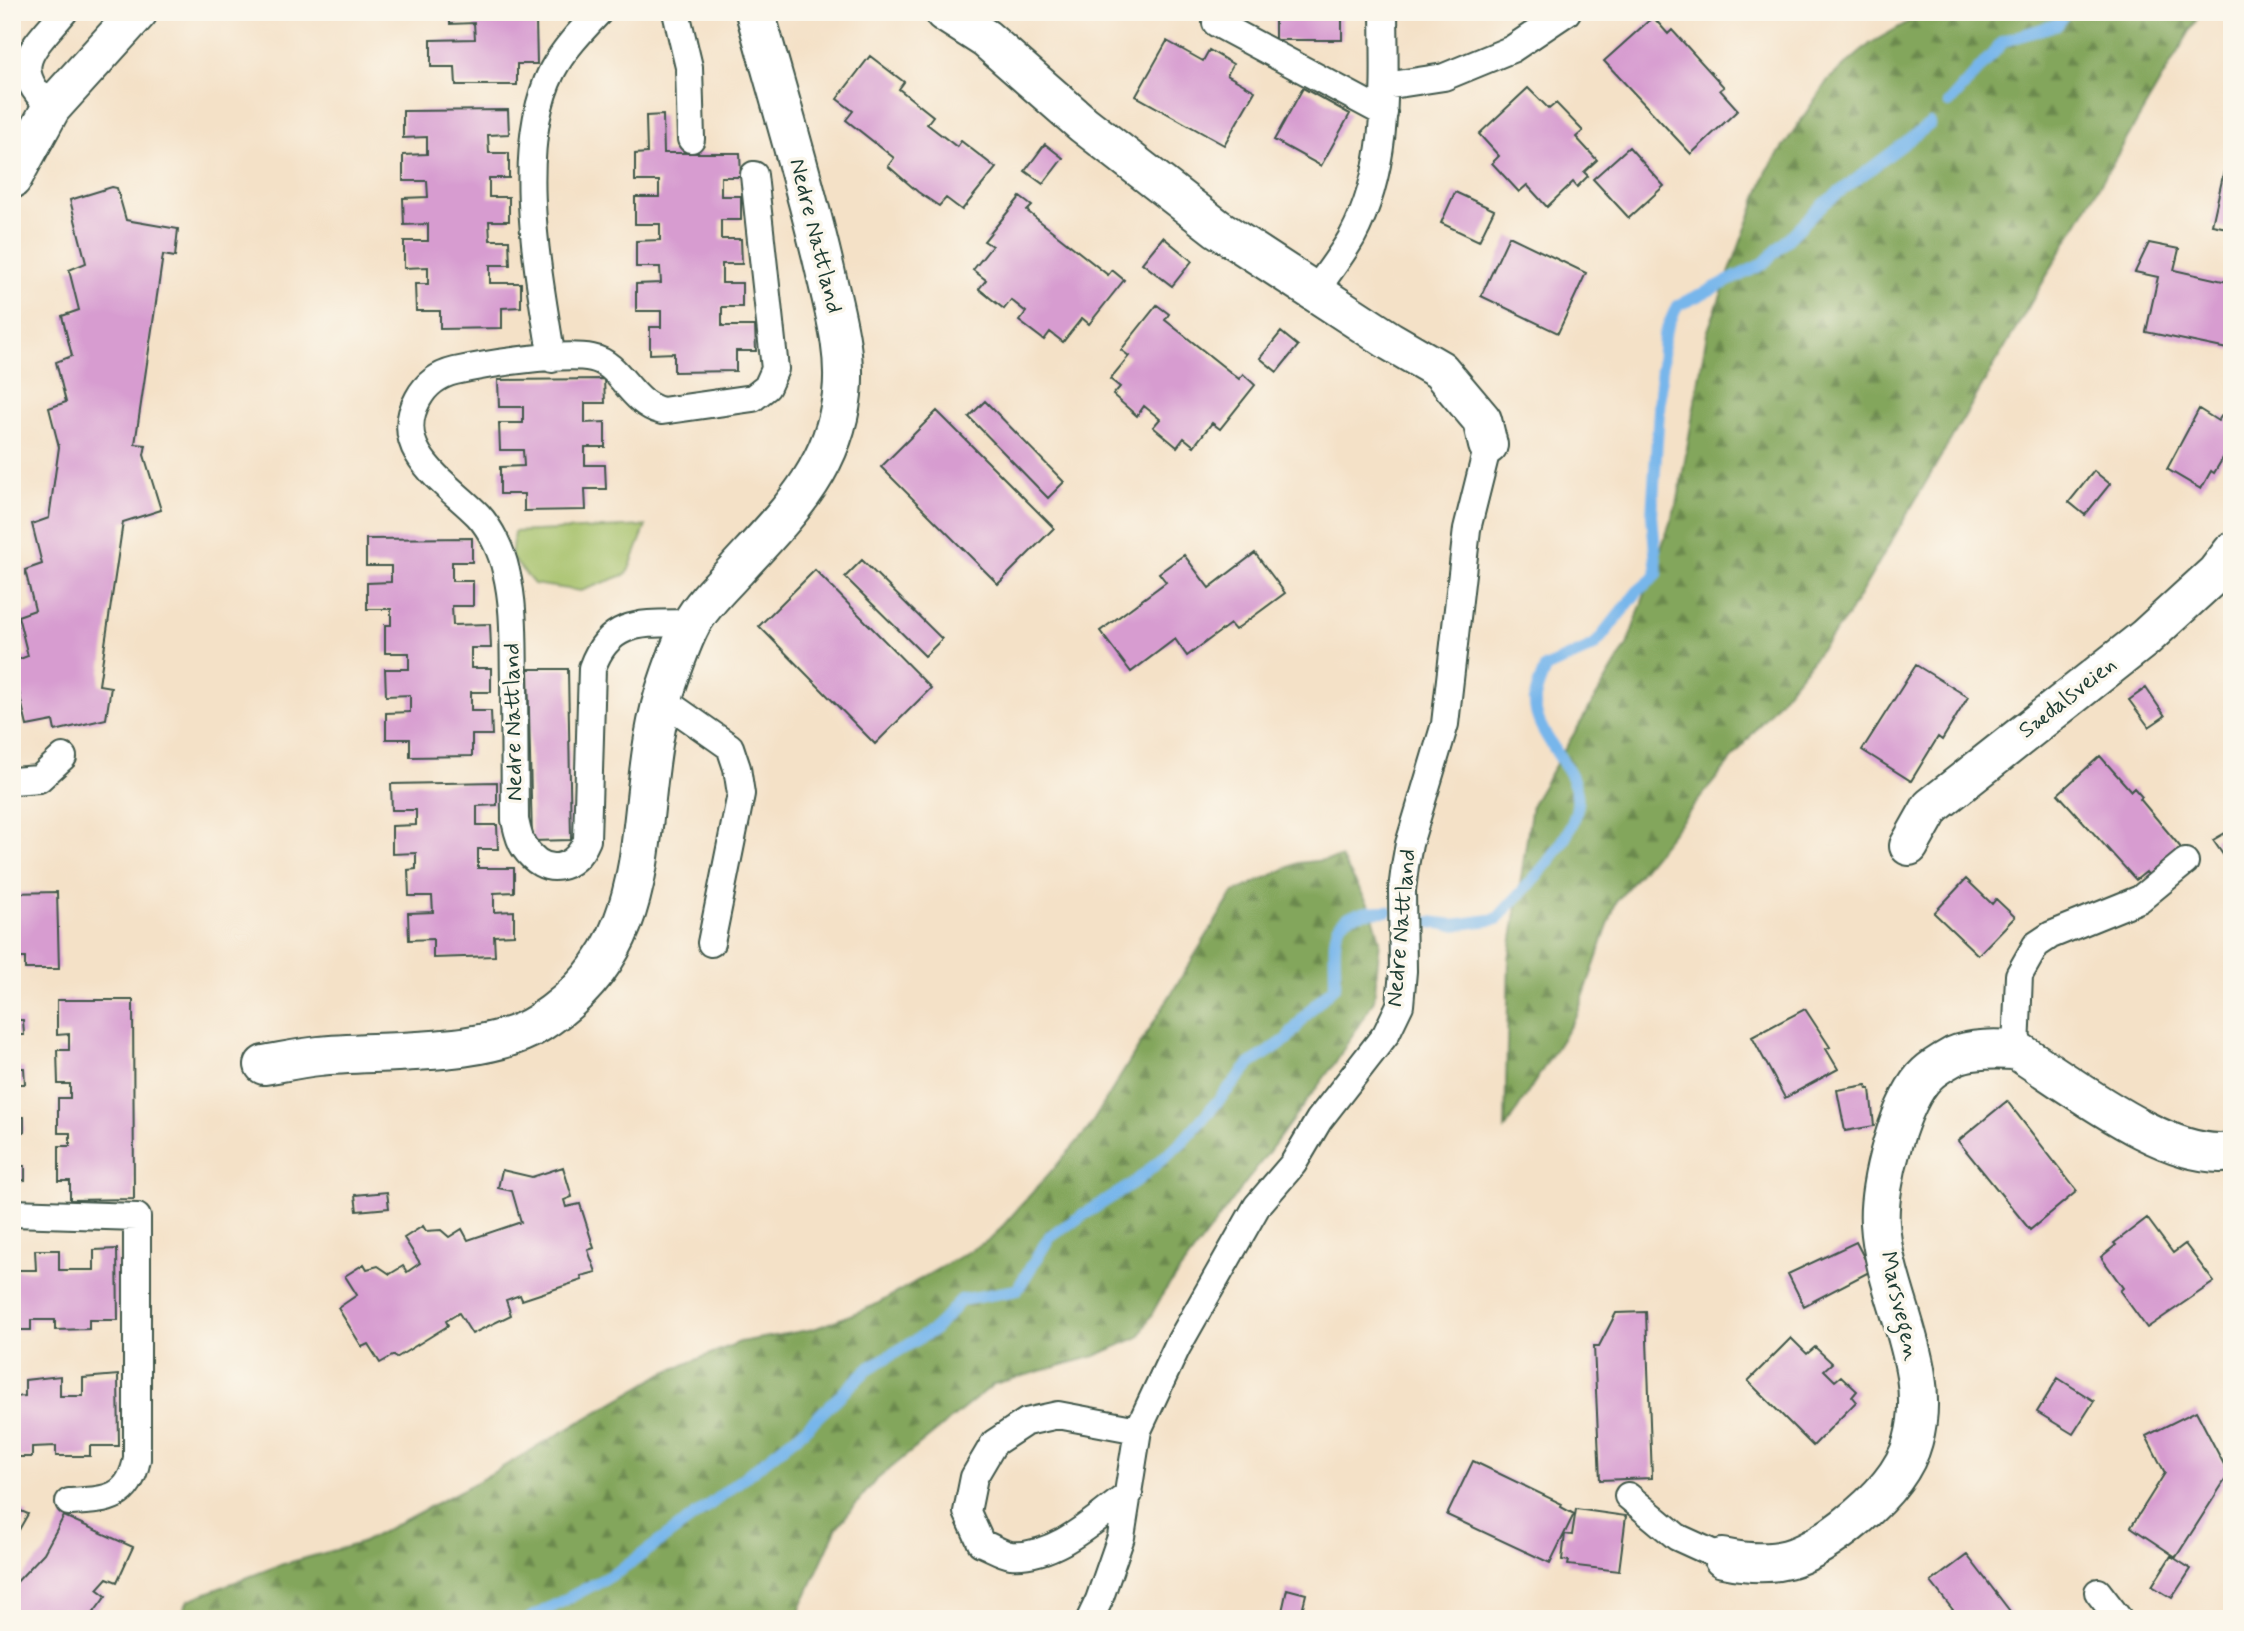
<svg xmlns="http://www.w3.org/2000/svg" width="2244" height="1631" font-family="Mynerve,sans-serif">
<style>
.forest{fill:url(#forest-firs);stroke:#517248;stroke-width:2}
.green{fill:#a4c067;stroke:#627e4e;stroke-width:2}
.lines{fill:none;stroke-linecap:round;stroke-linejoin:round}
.stream{stroke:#77b6eb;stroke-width:12}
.building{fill:#d79cd0}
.service-casing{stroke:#3f564a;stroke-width:30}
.minor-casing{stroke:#3f564a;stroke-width:42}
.service{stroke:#fff;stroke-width:26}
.minor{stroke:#fff;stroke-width:38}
.labels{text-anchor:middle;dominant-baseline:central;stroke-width:7;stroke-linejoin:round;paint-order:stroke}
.street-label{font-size:23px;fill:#1f3d34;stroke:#fbf7ec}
</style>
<defs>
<pattern id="forest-firs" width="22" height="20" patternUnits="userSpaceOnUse" patternTransform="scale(1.75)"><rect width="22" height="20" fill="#83a65c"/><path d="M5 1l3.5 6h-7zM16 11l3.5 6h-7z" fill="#6b884d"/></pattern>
</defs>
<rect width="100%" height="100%" fill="#fbf7ec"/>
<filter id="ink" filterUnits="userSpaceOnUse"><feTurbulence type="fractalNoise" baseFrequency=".0143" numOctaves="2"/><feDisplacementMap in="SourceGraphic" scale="14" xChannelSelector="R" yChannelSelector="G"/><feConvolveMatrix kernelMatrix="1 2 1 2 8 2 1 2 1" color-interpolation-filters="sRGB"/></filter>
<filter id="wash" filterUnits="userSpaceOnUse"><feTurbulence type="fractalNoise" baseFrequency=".00686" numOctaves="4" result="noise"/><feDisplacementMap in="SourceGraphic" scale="28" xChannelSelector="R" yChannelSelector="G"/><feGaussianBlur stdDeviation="1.57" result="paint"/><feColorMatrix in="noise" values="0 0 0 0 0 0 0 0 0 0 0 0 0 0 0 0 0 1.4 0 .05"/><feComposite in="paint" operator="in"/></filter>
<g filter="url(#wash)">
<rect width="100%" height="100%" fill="#f4e1c7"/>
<path class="forest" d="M1926,12H2201L1847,617L1616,902L1577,1015L1505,1129L1509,960L1532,804L1627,645L1678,500L1707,333L1767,171L1828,80L1871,43Z
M1341,858L1371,909L1380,940L1374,1000L1335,1063L1164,1292L1139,1337L1095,1356L994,1384L875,1481L837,1527L800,1609V1619H179L188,1600L280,1565L361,1543L475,1483L664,1373L740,1342L814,1329L873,1306L992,1238L1087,1131L1233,893L1298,863Z"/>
<path class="green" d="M646,526L627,574L581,591L534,584L511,557L514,532Z"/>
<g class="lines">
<path class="stream" d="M1949,103L2004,41L2058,24L2066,12
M1430,922L1453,925L1497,919C1522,890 1571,846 1577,807C1583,770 1532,736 1535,699C1536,689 1542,677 1545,668L1594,646L1638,591L1657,575L1652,515L1664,335L1677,306L1763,264L1821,206L1930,124
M529,1619L621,1570L704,1509L803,1431L869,1368L935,1329L961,1300L1017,1290L1050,1236L1134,1183L1183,1141L1250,1064L1286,1040L1310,1010L1335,986C1336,934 1324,911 1387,911"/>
</g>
<g id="blocks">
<path class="building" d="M450,12H556V20H536L537,64H517V85H456L455,67H431V40L475,39L474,23L450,24Z
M1237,12H1342V40H1275V20H1237Z
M1653,17L1668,34L1672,30L1724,87L1720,90L1738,110L1691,154L1604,61Z
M1167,41L1203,61L1209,50L1233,64L1227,75L1255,91L1224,145L1136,96Z
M870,56L904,82L899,89L933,116L927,124L957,147L961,141L996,168L962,210L946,198L939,206L918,192L888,166L894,158L846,120L853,111L837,99Z
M1303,88L1350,114L1321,166L1274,140Z
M1528,88L1549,109L1556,103L1583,131L1576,137L1597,160L1584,172L1588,176L1577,187L1573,182L1547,207L1527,185L1519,192L1492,163L1499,156L1479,134Z
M508,110L509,134L488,135L489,153H509V178H489V197H509V221H489L490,240H509L510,265H490V283H521V307L502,308V328L440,329V311H416L415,284H428V267L404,268V241H428V224L404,225L403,198L428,197L427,181H403V155L427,154V137L403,138V111Z
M663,115L664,153H740L741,177H721V196H741V220H721V239H741L742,264H722V283H742V307H722V326H755L756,351H736V371L674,372V353L650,354V327H661V311H636V284L661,283L660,267H636V241L660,240V224H635V197H659V181H635V154L647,153L646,116Z
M1045,144L1063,158L1043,184L1025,171Z
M1629,147L1664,186L1629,218L1593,179Z
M2224,171L2232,172V229L2212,225Z
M112,187L117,188L126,220L178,229L175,257L163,255L135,444L146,445L144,455L161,510L123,522L99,685L111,687L106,719L55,731L53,721L27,726L12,662L28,656L18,616L35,610L25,570L42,564L32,524L49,518L59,447L49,408L66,402L56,362L72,356L62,316L79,310L69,270L86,263L70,200Z
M1455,192L1494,210L1479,241L1441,223Z
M1020,197L1032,206L1027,211L1108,275L1112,270L1124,280L1089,324L1082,318L1063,342L1050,332L1044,340L1019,321L1026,312L1011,300L1004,309L979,289L986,280L973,270L992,246L984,241Z
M1509,236L1586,273L1558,333L1481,296Z
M1163,237L1192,261L1172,286L1142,263Z
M2149,243L2179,249L2174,270L2232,283V350L2146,332L2158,277L2135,272Z
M1157,305L1169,314L1165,320L1239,379L1243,374L1255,385L1220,429L1212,423L1194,446L1184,438L1177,447L1153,427L1160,419L1144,406L1137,416L1113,395L1120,387L1110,379L1129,356L1121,350Z
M1281,332L1298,346L1277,372L1260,358Z
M604,379L605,403H585V423L605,422V447H585V465H605L606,489H585L586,510L524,511V494H500V467L524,466L523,450H500L499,423H523V407H499L498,380Z
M985,401L1064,482L1048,498L969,417Z
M2199,409L2218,421L2222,415L2232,421V443L2214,473L2211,471L2201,489L2167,469Z
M937,411L1054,528L998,584L881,467Z
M2094,471L2110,484L2085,515L2069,502Z
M472,538V562H452V581H473V606H452L453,625L490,624L491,648H471V668H491V692H471V711H491L492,735H472V756L410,757V739H386V713L410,712V695L386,696L385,669H409V653H385V625H391V609H367V583L391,582V566H366V539Z
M1255,553L1285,593L1235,630L1230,624L1187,656L1175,639L1131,672L1100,631L1166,582L1159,573L1184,555L1209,588Z
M862,560L942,639L925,656L845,577Z
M815,570L931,688L875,744L759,626Z
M1916,665L1968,697L1942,740L1938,737L1911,781L1862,750Z
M528,669H568L571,840L532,841Z
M2146,688L2165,716L2149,727L2129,700Z
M2100,756L2131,791L2134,788L2142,797L2140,799L2182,849L2150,877L2146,872L2136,880L2058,794Z
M497,782V805L477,806V825H497L498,849H478V868H514V892L494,893V912L514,911V935L494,936L495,956L433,958V939L409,940L408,913L433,912L432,896H409L408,870L416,869V853L392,854V826L416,825V810H392L391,784Z
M2232,829V856L2226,859L2213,840Z
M1966,879L1992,904L1996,899L2015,917L1978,955L1934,913Z
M57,892L59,969H25V958H12V893Z
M57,1000H133L134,1199L70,1200V1181H59V1146H70V1133H58V1098H70V1084H58L57,1050H69V1034L57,1035Z
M1805,1009L1830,1047L1826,1049L1838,1069L1785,1098L1752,1037Z
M12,1020H23L24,1035H12Z
M12,1068H24L25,1084H12Z
M1866,1085L1867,1089H1870L1874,1126L1845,1131L1837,1090Z
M2007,1101L2077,1191L2030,1230L1958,1141Z
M12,1117H24V1132H12Z
M12,1166H25V1180L12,1181Z
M563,1167L572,1197L564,1200L566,1207L580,1204L594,1248L588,1250L596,1272L581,1276L582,1280L522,1300L520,1295L506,1300L511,1315L472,1334L459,1313L446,1321L448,1325L446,1327L396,1358L394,1355L380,1363L368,1344L362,1347L338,1308L357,1295L345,1276L364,1264L367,1269L378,1266L390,1274L403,1266L407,1272L420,1263L404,1238L423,1226L426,1231L441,1230L449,1237L462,1229L468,1240L521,1222L512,1191L498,1188L502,1170L532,1177Z
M387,1192L389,1208L357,1211L355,1195Z
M2147,1218L2173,1253L2185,1244L2214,1282L2147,1328L2120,1291L2123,1288L2101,1257L2116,1245L2114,1243Z
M1856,1242L1871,1271L1804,1306L1788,1274Z
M117,1249L118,1320H89V1329L55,1330V1320H31V1330H12V1270H36L35,1250H59V1270H94V1250Z
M1646,1312L1652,1478L1600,1480L1594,1346H1599L1616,1313Z
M1791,1338L1807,1354L1815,1347L1832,1363L1824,1370L1835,1381L1841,1376L1857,1391L1852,1397L1856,1402L1813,1446L1748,1381Z
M118,1375L119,1446H90V1456H56V1446L32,1447V1457H12V1397L25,1396V1380L60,1376V1396H83V1378Z
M2058,1378L2094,1401L2073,1434L2037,1412Z
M2196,1411L2229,1474L2176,1557L2131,1527L2165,1473L2146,1436Z
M1473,1461L1562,1504L1561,1507L1574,1514L1550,1563L1447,1515Z
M14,1508L28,1514L12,1542V1512Z
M1576,1509L1626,1516L1619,1571L1568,1565L1569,1561L1562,1560L1565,1534L1572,1535Z
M64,1516L133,1547L117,1582L107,1578L97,1589L106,1596L89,1619H12V1587L44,1553Z
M1967,1555L2016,1619H1942L1953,1610L1931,1582Z
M2171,1556L2191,1569L2172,1598L2152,1586Z
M1287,1589L1306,1594L1300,1619L1281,1616Z"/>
</g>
</g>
<g filter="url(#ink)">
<use href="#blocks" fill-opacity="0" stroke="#3f564a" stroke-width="2"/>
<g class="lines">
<defs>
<path id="service" d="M676,12L689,67L691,139
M1216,23L1384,113
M1385,86L1444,77L1512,49L1567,12
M51,108C7,66 32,50 64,12
M1315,291C1328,273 1341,256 1352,237C1389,168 1385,88 1384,12
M552,359C539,276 513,149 552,71C563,50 582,30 599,12
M692,623C646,624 610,617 592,668L587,840C574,871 545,878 524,847C519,840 517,829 515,820C515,774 514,728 514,682C513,645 515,607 506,571C502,552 491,529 478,515C448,484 389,451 418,399C426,384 438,375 455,371C486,364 561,352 592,358C622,364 628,402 662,411L753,398L767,387L775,369L754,175
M663,700L730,747L737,768L741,794L711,943
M12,781L39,779L63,757
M2016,1050L2019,975L2036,945L2051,935L2140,899L2185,862
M12,1213L137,1217V1459C129,1501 105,1500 69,1502
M1129,1494C1095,1519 1056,1558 1011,1555C1002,1554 990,1546 981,1543L967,1512L974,1477L994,1443L1026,1422L1058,1415L1138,1430
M1628,1496L1677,1537L1723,1558
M2098,1592L2119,1619
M1090,1619L1099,1600L1121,1537L1138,1430L1177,1347L1257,1206L1293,1164L1319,1120L1386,1034L1400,1005L1403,971L1402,890L1405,866L1409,844L1445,724L1467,529L1488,445"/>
<path id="minor" d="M944,12L986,39L1083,124L1217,228L1390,341L1440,370L1482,420L1488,445
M12,179L51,108L138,12
M1909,846L1931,807L2145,638L2216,573L2232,552
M264,1065C282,1062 301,1058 319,1056C380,1050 488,1057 539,1023C674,936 624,802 670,676C676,659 683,639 691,624C702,604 721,586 736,570C785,516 834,470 842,394C847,352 834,310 825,270C805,183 779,98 755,12
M1723,1558C1776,1569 1802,1560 1845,1527C1872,1506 1904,1475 1913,1441C1934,1366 1884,1296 1880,1223C1877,1186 1900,1099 1927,1074C1934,1067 1945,1061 1954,1056C1971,1048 1997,1049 2016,1050C2069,1083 2169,1163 2232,1152"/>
</defs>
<use href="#service" class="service-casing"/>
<use href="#minor" class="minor-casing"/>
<use href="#service" class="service"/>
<use href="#minor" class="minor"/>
</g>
</g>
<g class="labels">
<g class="street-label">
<text transform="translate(815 236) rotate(76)">Nedre Nattland</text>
<text transform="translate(2068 698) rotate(-38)">Sædalsveien</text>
<text transform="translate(514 722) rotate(-91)">Nedre Nattland</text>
<text transform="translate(1402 928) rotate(-85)">Nedre Nattland</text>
<text transform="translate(1899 1306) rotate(77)">Marsvegen</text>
</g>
</g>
<rect width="2244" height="1631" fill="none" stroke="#fbf7ec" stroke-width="42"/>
</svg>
